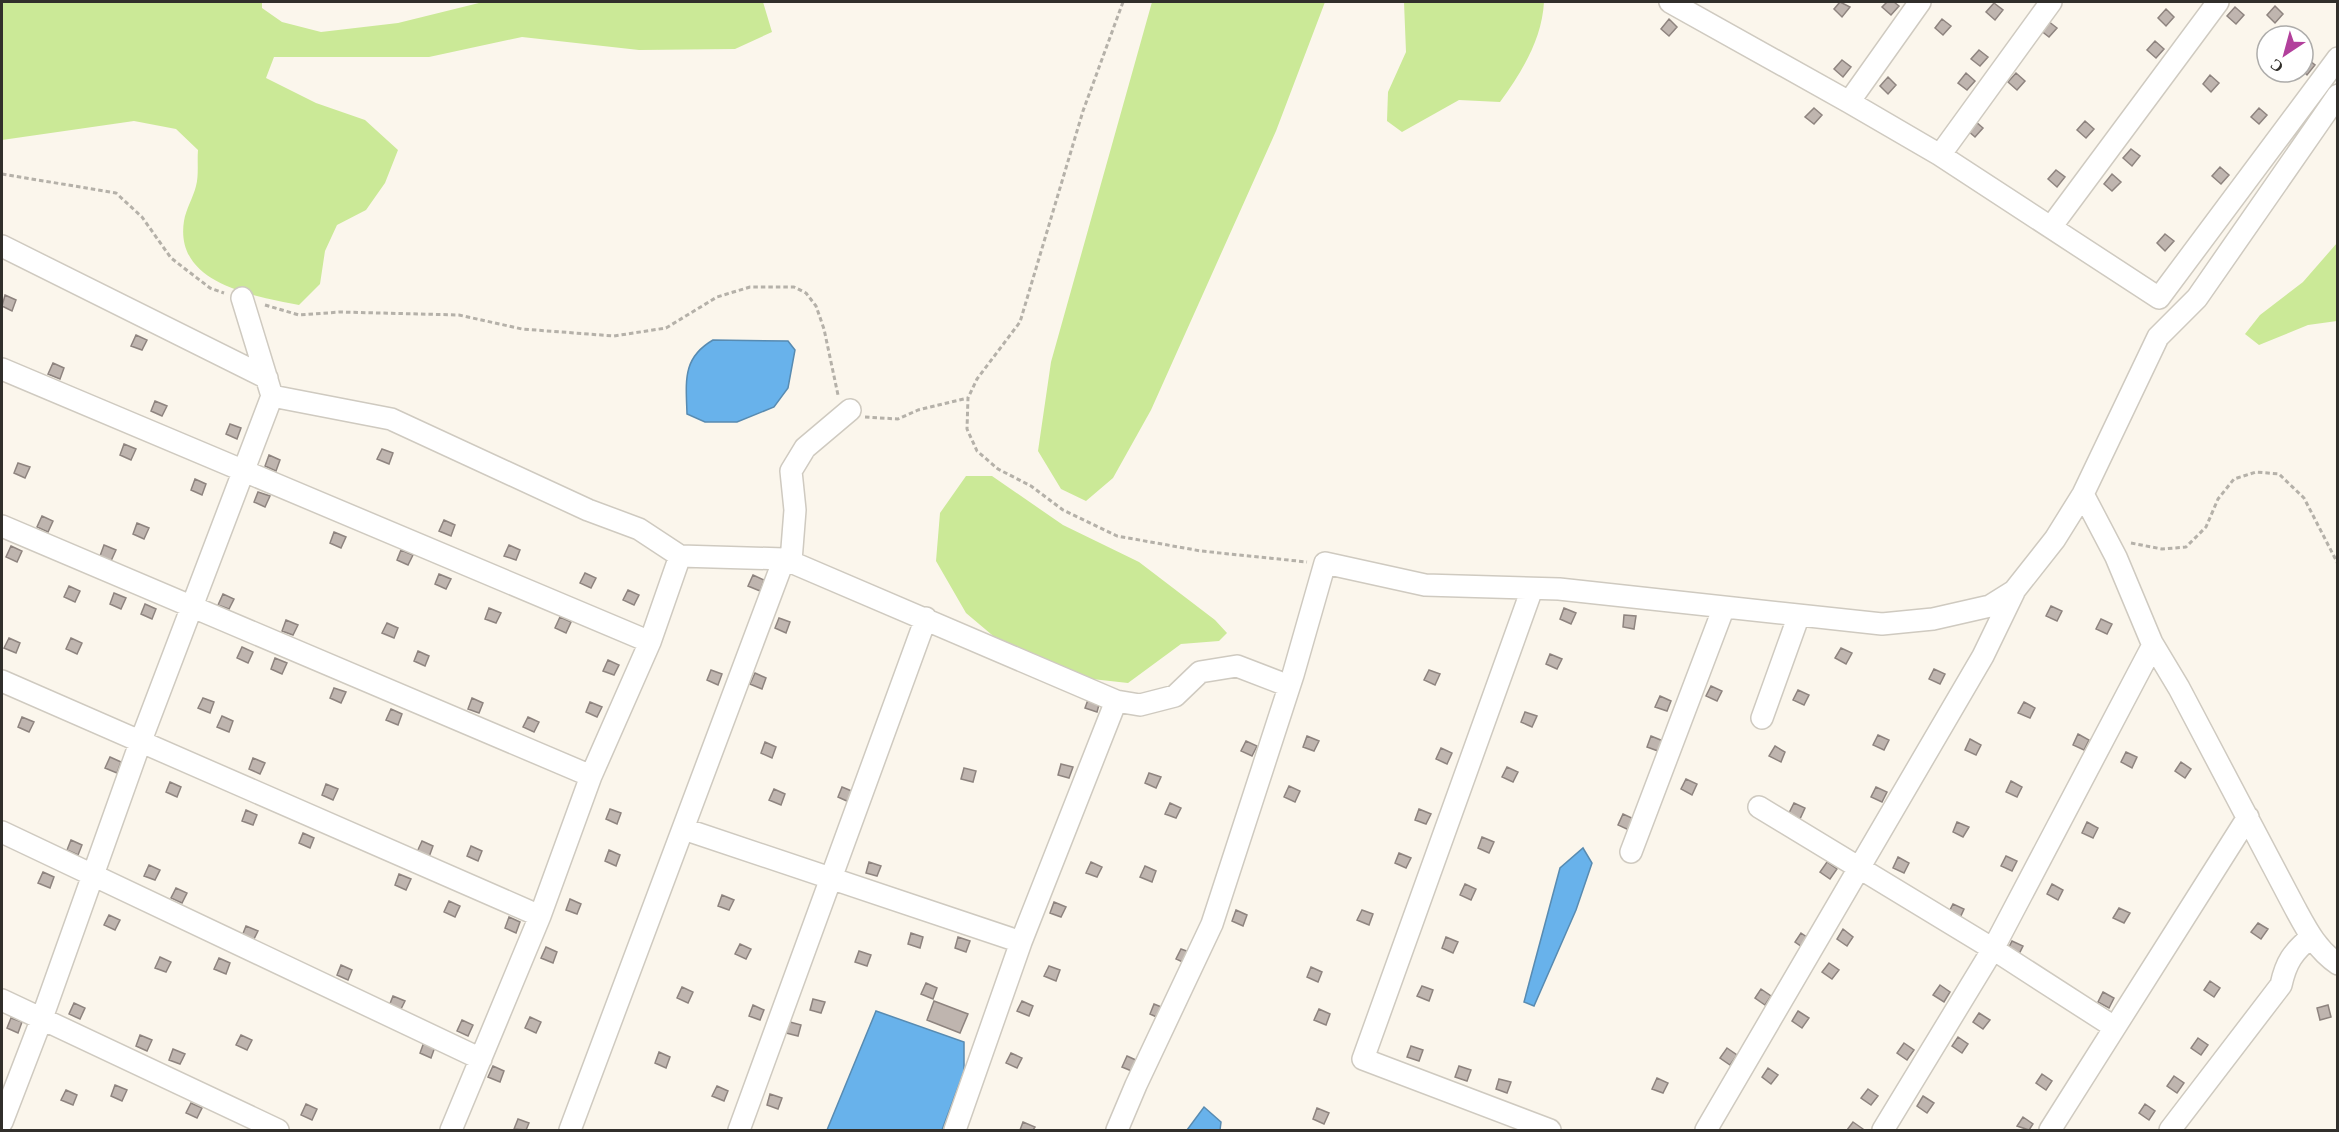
<svg xmlns="http://www.w3.org/2000/svg" width="2339" height="1132" font-family="'Crimson Pro',serif">
<style>
.green{fill:#cbe997}
.water{fill:#68b2eb;stroke:#588bb1;stroke-width:1.5}
.building{fill:#bfb5af;stroke:#8e847f;stroke-width:1.5}
.lines{fill:none;stroke-linecap:round;stroke-linejoin:round}
.minor-casing{stroke:#cfcac0;stroke-width:24}
.path{stroke:#b5b1a9;stroke-width:3;stroke-dasharray:4.5 3;stroke-linecap:butt}
.minor{stroke:#fff;stroke-width:21}
</style>
<rect width="100%" height="100%" fill="#fbf6ec"/>
<path class="green" d="M2,2H262V8L282,22L321,32L398,23L483,2H763L772,32L735,49L639,50L522,37L429,57H274L266,78L316,103L365,120L398,150L385,183L366,210L337,225L325,251L320,284L299,305C254,296 174,284 184,221C186,209 193,198 196,186C199,175 197,161 198,150L176,129L134,121L2,140Z
M1152,2H1325L1276,131L1151,410L1113,478L1086,501L1061,489L1038,451L1051,362Z
M1404,2H1544C1542,39 1522,72 1500,102L1459,100L1402,132L1387,121L1388,92L1406,52Z
M2337,243V321L2308,325L2259,345L2245,334L2260,315L2303,282Z
M966,476H992L1063,525L1139,562L1215,620L1227,633L1219,641L1181,644L1128,683L1092,679L1011,651L966,613L936,561L940,513Z"/>
<path class="water" d="M713,340L788,341L795,350L788,388L774,407L737,422H705L687,414C686,381 682,358 713,340Z
M1583,848L1592,863L1576,910L1534,1006L1524,1002L1560,868Z
M876,1011L964,1042V1071L942,1130H827Z
M1204,1107L1221,1122L1220,1130H1187Z"/>
<path class="building" d="M1840,2L1850,7L1842,17L1834,9Z
M1887,2H1894L1899,6L1891,15L1882,7Z
M1994,3L2003,10L1995,20L1986,12Z
M2275,6L2283,14L2275,23L2267,15Z
M2235,7L2244,15L2236,24L2227,16Z
M2166,9L2174,17L2166,26L2158,18Z
M1669,19L1677,27L1669,36L1661,29Z
M1942,19L1951,26L1943,35L1935,28Z
M2048,21L2057,28L2049,37L2040,30Z
M2155,41L2164,49L2156,58L2147,50Z
M1979,50L1988,57L1980,66L1971,59Z
M2306,58L2315,65L2307,75L2303,71V62Z
M1842,60L1851,67L1843,77L1834,69Z
M1966,73L1975,81L1967,90L1958,83Z
M2016,73L2025,81L2017,90L2008,82Z
M2210,75L2219,83L2211,92L2203,84Z
M1888,77L1896,85L1888,94L1880,86Z
M1814,108L1822,115L1814,124L1805,117Z
M2259,108L2267,115L2259,124L2251,117Z
M1975,121L1983,128L1975,137L1967,130Z
M2085,121L2094,129L2086,138L2077,130Z
M2131,149L2140,156L2132,166L2123,158Z
M2220,167L2229,175L2221,184L2212,176Z
M2056,170L2065,177L2057,187L2048,179Z
M2112,174L2121,182L2112,191L2104,184Z
M2165,234L2174,241L2165,251L2157,243Z
M5,295L16,300L12,311L2,306Z
M136,335L147,340L142,350L131,346Z
M53,363L64,368L60,379L48,374Z
M155,401L167,406L162,416L151,411Z
M230,424L241,428L237,439L226,434Z
M124,444L136,449L131,460L120,455Z
M382,449L393,453L389,464L377,459Z
M269,455L280,460L276,471L265,466Z
M18,463L30,467L25,478L14,473Z
M195,479L206,484L202,495L191,490Z
M258,492L270,496L265,507L254,502Z
M42,516L53,521L48,532L37,527Z
M444,520L455,525L451,536L439,531Z
M137,523L149,528L144,539L133,534Z
M334,532L346,537L341,548L330,543Z
M104,545L116,550L111,561L100,556Z
M509,545L520,550L516,560L504,556Z
M11,546L22,551L17,562L6,557Z
M401,550L413,555L408,565L397,560Z
M585,573L596,578L591,588L580,583Z
M439,574L451,579L446,589L435,584Z
M753,575L764,580L760,591L748,586Z
M69,586L80,591L75,602L64,597Z
M628,590L639,595L634,605L623,600Z
M114,593L126,598L121,609L110,604Z
M223,594L234,599L229,609L218,605Z
M145,604L156,609L152,619L141,614Z
M2051,606L2062,611L2057,621L2046,616Z
M489,608L501,613L496,623L485,619Z
M1564,608L1576,613L1571,624L1560,619Z
M1624,615L1636,616L1634,629L1623,627Z
M560,617L571,622L566,633L555,628Z
M779,618L790,622L786,633L775,628Z
M2101,619L2112,624L2107,634L2096,629Z
M286,620L298,625L293,635L282,631Z
M387,623L398,628L394,638L382,633Z
M9,638L20,643L16,653L4,648Z
M71,638L82,643L77,654L66,649Z
M242,647L253,652L248,663L237,658Z
M1841,648L1852,653L1846,664L1835,658Z
M418,651L429,656L425,666L414,661Z
M1550,654L1562,659L1557,669L1546,664Z
M275,658L287,663L282,674L271,669Z
M608,660L619,665L614,675L603,671Z
M1934,669L1945,674L1940,684L1929,679Z
M711,670L722,674L718,685L707,680Z
M1429,670L1440,674L1435,685L1424,680Z
M755,673L766,678L762,689L750,684Z
M1711,686L1722,691L1717,701L1706,696Z
M334,688L346,692L341,703L330,698Z
M1798,690L1809,695L1804,705L1793,700Z
M1660,696L1671,701L1667,711L1655,707Z
M1089,697L1100,701L1097,712L1085,708Z
M203,698L214,702L210,713L198,708Z
M472,698L483,703L479,713L468,709Z
M590,702L602,707L597,717L586,712Z
M2024,702L2035,708L2030,718L2018,713Z
M391,709L402,714L398,725L386,720Z
M1525,712L1537,716L1532,727L1521,722Z
M222,716L233,721L229,732L217,727Z
M22,717L34,722L29,732L18,727Z
M528,717L539,722L534,732L523,727Z
M2078,734L2089,740L2084,750L2073,745Z
M1878,735L1889,740L1884,750L1873,745Z
M1307,736L1319,741L1314,751L1303,747Z
M1651,736L1663,741L1658,751L1647,747Z
M1970,739L1981,745L1976,755L1965,750Z
M1246,741L1257,746L1252,756L1241,751Z
M765,742L776,747L772,758L761,753Z
M1775,746L1785,752L1781,762L1769,756Z
M1441,748L1452,753L1447,764L1436,759Z
M2126,752L2137,757L2132,768L2121,762Z
M110,757L121,762L117,773L105,768Z
M253,758L265,763L260,774L249,769Z
M2181,762L2191,769L2185,778L2175,771Z
M1061,764L1073,767L1069,778L1058,775Z
M1507,767L1518,772L1513,782L1502,777Z
M964,768L976,771L973,782L961,779Z
M1149,773L1161,777L1156,788L1145,783Z
M1686,779L1697,784L1692,795L1681,789Z
M2011,781L2022,787L2017,797L2006,792Z
M170,782L181,787L177,797L166,792Z
M326,784L338,789L333,800L322,795Z
M1289,786L1300,791L1295,802L1284,797Z
M842,787L854,792L849,802L838,797Z
M1876,787L1887,792L1882,802L1871,797Z
M774,789L785,794L781,805L769,800Z
M1170,803L1181,808L1176,818L1165,814Z
M1794,803L1805,808L1800,819L1789,813Z
M610,809L621,813L617,824L606,819Z
M1419,809L1431,814L1426,824L1415,820Z
M246,810L257,815L253,825L242,821Z
M1623,814L1634,819L1629,830L1618,825Z
M1957,822L1969,827L1963,837L1953,832Z
M2087,822L2098,828L2093,838L2082,833Z
M303,833L314,838L310,848L299,843Z
M1482,837L1494,842L1489,853L1478,848Z
M71,840L82,845L78,855L67,850Z
M422,841L433,846L429,857L417,852Z
M471,846L482,851L478,861L467,856Z
M609,850L620,855L616,866L605,861Z
M1399,853L1411,858L1406,868L1395,863Z
M2006,856L2017,861L2012,871L2001,866Z
M1898,857L1909,863L1904,873L1893,868Z
M869,862L881,866L877,876L866,873Z
M1091,862L1102,867L1097,877L1086,873Z
M1827,862L1837,869L1830,879L1820,872Z
M149,865L160,870L155,880L144,876Z
M1145,866L1156,871L1152,882L1140,877Z
M43,872L54,877L50,888L38,883Z
M399,874L411,879L406,890L395,885Z
M1465,884L1476,889L1471,900L1460,895Z
M2052,884L2063,890L2058,900L2047,894Z
M176,888L187,893L182,903L171,898Z
M722,895L734,900L729,910L718,906Z
M570,899L581,904L577,914L566,910Z
M449,901L460,906L455,917L444,912Z
M1054,902L1066,907L1061,917L1050,913Z
M1953,904L1964,909L1959,920L1948,914Z
M2119,908L2130,913L2124,923L2113,918Z
M1236,910L1247,915L1243,926L1232,921Z
M1362,910L1373,914L1369,925L1357,920Z
M109,915L120,920L115,930L104,925Z
M509,917L520,922L516,933L505,928Z
M2258,923L2268,929L2261,939L2251,932Z
M246,926L258,931L253,941L242,936Z
M1843,929L1853,937L1847,946L1837,939Z
M911,933L923,937L920,948L908,944Z
M1801,933L1811,940L1805,949L1795,942Z
M958,937L970,941L966,952L955,948Z
M1446,937L1458,942L1453,953L1442,948Z
M2012,941L2023,946L2018,956L2007,951Z
M740,944L751,949L746,959L735,954Z
M546,947L557,952L553,963L541,958Z
M1181,949L1192,953L1187,964L1176,959Z
M859,951L871,955L867,966L855,962Z
M160,957L171,962L166,972L155,968Z
M219,958L230,963L226,974L214,969Z
M1829,963L1839,970L1832,979L1822,972Z
M341,965L352,970L348,980L337,975Z
M1049,966L1060,970L1056,981L1044,976Z
M1311,967L1322,972L1318,982L1307,977Z
M2210,981L2220,988L2214,997L2204,990Z
M926,983L937,988L933,999L921,994Z
M1940,985L1950,992L1944,1002L1933,995Z
M1422,986L1433,990L1429,1001L1417,996Z
M682,987L693,992L688,1003L677,998Z
M1761,989L1771,996L1765,1005L1755,998Z
M2103,992L2114,998L2109,1008L2098,1002Z
M393,996L405,1001L400,1011L389,1006Z
M813,999L825,1002L821,1013L810,1010Z
M934,1001L968,1014L960,1033L927,1020Z
M1022,1001L1033,1006L1029,1016L1017,1011Z
M74,1003L85,1008L80,1019L69,1014Z
M1154,1004L1166,1009L1161,1019L1150,1014Z
M753,1005L764,1010L760,1020L749,1016Z
M2328,1005L2331,1017L2320,1020L2317,1008Z
M1319,1009L1330,1014L1326,1025L1314,1020Z
M1798,1011L1809,1018L1802,1028L1792,1021Z
M1979,1013L1990,1020L1983,1029L1973,1022Z
M530,1017L541,1022L536,1033L525,1028Z
M11,1018L22,1022L18,1033L7,1028Z
M462,1020L473,1025L468,1036L457,1031Z
M790,1022L801,1025L798,1036L786,1033Z
M140,1035L152,1040L147,1051L136,1046Z
M241,1035L252,1040L247,1050L236,1045Z
M1958,1037L1968,1044L1962,1053L1952,1046Z
M2198,1038L2208,1045L2201,1055L2191,1048Z
M424,1042L435,1047L431,1058L420,1053Z
M1904,1043L1914,1050L1907,1060L1897,1053Z
M1411,1046L1423,1050L1419,1061L1407,1057Z
M1727,1048L1737,1055L1730,1065L1720,1058Z
M173,1049L185,1054L180,1064L169,1060Z
M659,1052L670,1057L666,1068L655,1063Z
M1011,1053L1022,1058L1017,1068L1006,1063Z
M1127,1056L1138,1061L1134,1072L1122,1067Z
M493,1066L504,1071L500,1082L488,1077Z
M1459,1066L1471,1070L1467,1081L1455,1077Z
M1768,1068L1778,1075L1771,1084L1762,1077Z
M2042,1074L2052,1081L2046,1090L2036,1083Z
M2174,1076L2184,1083L2177,1093L2167,1086Z
M1657,1078L1668,1083L1663,1093L1652,1089Z
M1499,1079L1511,1082L1507,1093L1496,1089Z
M115,1085L127,1090L122,1101L111,1096Z
M717,1086L728,1091L724,1101L712,1096Z
M1868,1089L1878,1096L1871,1105L1861,1098Z
M66,1090L77,1095L73,1105L61,1100Z
M770,1094L782,1098L778,1109L767,1105Z
M1923,1096L1934,1103L1927,1113L1917,1106Z
M191,1103L202,1108L197,1118L186,1113Z
M306,1104L317,1109L312,1120L301,1115Z
M2145,1104L2155,1111L2149,1120L2139,1113Z
M1317,1108L1329,1113L1324,1124L1313,1119Z
M2023,1117L2033,1124L2029,1130L2017,1126Z
M518,1119L529,1123L526,1130L514,1129Z
M1023,1122L1035,1127L1033,1130H1020Z
M1853,1122L1863,1129L1862,1130H1847Z"/>
<g class="lines">
<defs>
<path id="minor" d="M1670,2L1849,102L1940,155L2159,298L2338,58
M1849,102L1920,2
M1940,155L2051,2
M2051,227L2218,2
M2,246L267,378
M2,369L650,642
M272,396L391,419L588,510L639,529L680,556L784,559L1116,701L1140,705L1175,696L1200,672L1237,666L1289,686
M2083,494L2116,557L2152,643L2179,688L2295,908C2307,930 2317,950 2338,964
M2,526L591,776
M791,561L795,510L791,471L805,448L850,410
M1532,589L1363,1059L1550,1130
M2,681L540,916
M1762,718L1799,615
M1759,807L1993,949L2114,1027
M684,829L1021,942
M2,832L481,1059
M1631,852L1724,607
M2,1000L278,1130
M2,1122L42,1018L140,743L272,396L242,298
M451,1130L540,916L591,776L650,642L680,556
M570,1130L784,559
M739,1130L926,618
M955,1130L1021,942L1116,701
M1117,1130L1136,1085L1212,924L1293,675L1325,563L1425,585L1559,589L1882,624L1933,619L1990,606L2014,591L2055,539L2083,494L2158,337L2197,298L2338,95
M1706,1130L1983,656L2014,592
M1883,1130L1993,949L2153,645
M2050,1130L2248,817
M2170,1130L2281,985C2286,962 2293,952 2311,937"/>
</defs>
<use href="#minor" class="minor-casing"/>
<path class="path" d="M1123,2L1083,111L1020,322L977,379L968,398L967,429L977,451L998,469L1031,486L1063,510L1117,536L1201,551L1307,562
M2,174L116,193L142,217L171,258L210,288L224,293
M265,305L299,315L340,312L459,315L522,329L614,336L666,328L717,297L750,287H794L806,293L816,306L824,329L838,395
M865,417L898,419L918,410L968,398
M2131,543L2162,549L2186,547L2206,527L2218,499L2234,479L2256,472L2279,474L2304,498L2338,564"/>
<use href="#minor" class="minor"/>
</g>
<rect width="2339" height="1132" fill="none" stroke="#312f2b" stroke-width="6"/>
<g transform="translate(2285 54) rotate(216)"><circle r="28" fill="#ffffff" stroke="#adacaa" stroke-width="1.5"/>
<path d="M0-4.5L10 22L0 15L-10 22Z" fill="#b2409c"/>
<text y="-9" font-size="16" font-weight="bold" text-anchor="middle" fill="#312f2b">С</text>
</g>
</svg>
